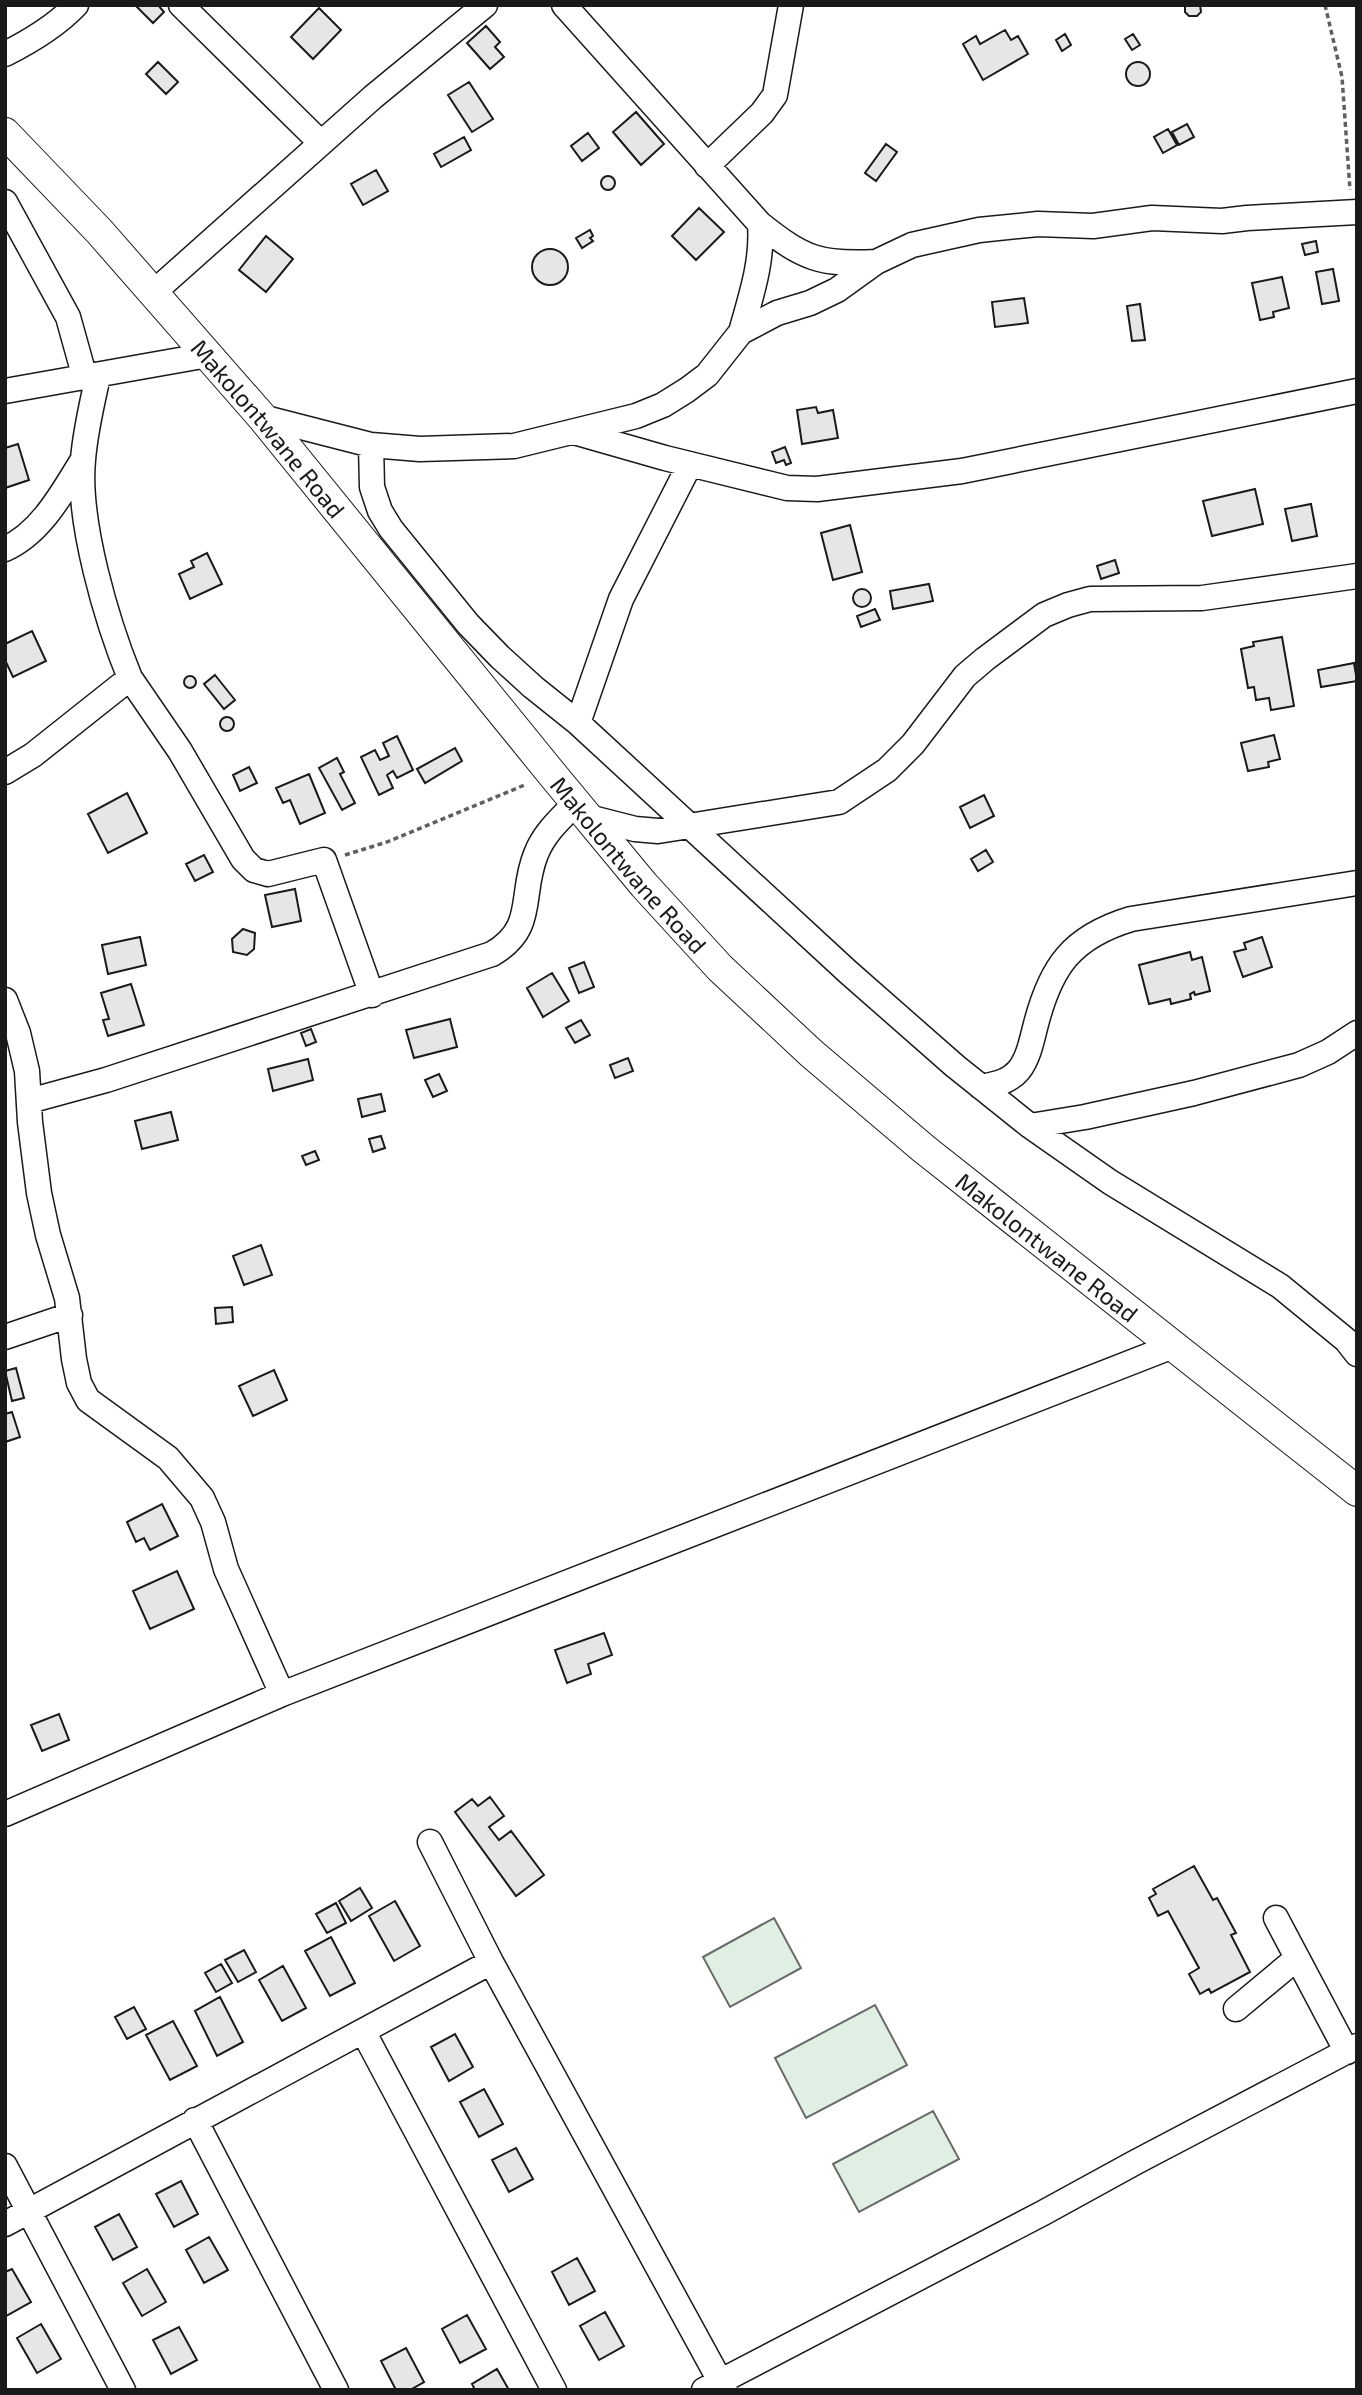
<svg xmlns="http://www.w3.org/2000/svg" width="1362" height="2395" font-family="'Exo 2',sans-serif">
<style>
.green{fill:#e0efe3;stroke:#6a6a6a;stroke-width:2}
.building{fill:#e6e6e6;stroke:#1a1a1a;stroke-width:2}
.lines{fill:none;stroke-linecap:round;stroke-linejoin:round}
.minor-casing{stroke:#1a1a1a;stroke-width:27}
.major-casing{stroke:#1a1a1a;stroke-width:32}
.path{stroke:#5f5f5f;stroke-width:3.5;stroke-dasharray:5 3.5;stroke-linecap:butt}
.minor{stroke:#fff;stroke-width:24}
.major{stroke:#fff;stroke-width:30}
.labels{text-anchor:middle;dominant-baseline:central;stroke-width:5;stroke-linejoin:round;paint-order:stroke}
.street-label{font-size:24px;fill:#1a1a1a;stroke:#fff}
</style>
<rect width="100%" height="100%" fill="#fff"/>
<path class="green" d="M774,1918L801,1968L730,2007L703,1957Z
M875,2005L907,2065L806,2118L775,2058Z
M933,2111L959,2159L859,2212L833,2164Z"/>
<path class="building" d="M135,5H158L164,12L153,23Z
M1185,5H1200L1201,12L1197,16H1189L1185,12Z
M319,8L341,30L313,59L291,37Z
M486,26L500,42L495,47L504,57L490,69L467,43Z
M1005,30L1011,40L1018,36L1028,54L983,80L963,44L976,36L980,44Z
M1065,34L1071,45L1062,51L1056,40Z
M1133,34L1140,45L1132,50L1125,39Z
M158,62L178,82L166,94L146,74Z
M1126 74a12 12 0 1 1 24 0a12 12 0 1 1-24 0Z
M469,82L493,119L472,132L448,95Z
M636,112L664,144L641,165L613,132Z
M1187,124L1194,137L1179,145L1172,132Z
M1168,129L1177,145L1163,153L1154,137Z
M588,133L599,148L582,161L571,146Z
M464,137L471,150L441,167L434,154Z
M886,144L897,152L876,181L865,173Z
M376,170L388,191L363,205L351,184Z
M601 183a7 7 0 1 1 14 0a7 7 0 1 1-14 0Z
M699,208L724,232L696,260L672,236Z
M590,230L593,236L590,238L593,241L582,248L576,238Z
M266,236L293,259L266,292L239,270Z
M1316,241L1318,252L1305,255L1302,244Z
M532 267a18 18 0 1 1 36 0a18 18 0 1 1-36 0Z
M1333,269L1339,301L1322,304L1316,272Z
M1282,277L1289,308L1273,312L1274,317L1260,320L1252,283Z
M1024,298L1028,323L995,327L992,302Z
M1140,304L1145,340L1132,341L1127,306Z
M816,407L818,413L833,410L838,438L802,444L797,410Z
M18,444L29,480L5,488V448Z
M785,447L791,463L786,465L784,460L776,463L772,452Z
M1255,489L1263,524L1212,536L1203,501Z
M1311,504L1317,536L1292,541L1285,509Z
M850,525L862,572L833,580L821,533Z
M207,553L222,584L190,599L179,574L194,567L191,561Z
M1115,560L1119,573L1101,579L1097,566Z
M929,584L933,601L893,609L890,591Z
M853 598a9 9 0 1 1 18 0a9 9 0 1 1-18 0Z
M875,609L880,620L861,627L857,616Z
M32,631L46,661L13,677L5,660V644Z
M1282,637L1294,706L1271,710L1269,698L1256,700L1254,687L1248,688L1241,649L1254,646L1253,642Z
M1354,663L1357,681L1321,687L1318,670Z
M215,675L235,700L224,709L204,684Z
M184 682a6 6 0 1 1 12 0a6 6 0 1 1-12 0Z
M220 724a7 7 0 1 1 14 0a7 7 0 1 1-14 0Z
M1274,735L1280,759L1268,762L1269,767L1248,771L1241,743Z
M397,736L413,770L397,778L393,771L387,775L393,788L379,795L361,757L375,750L380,760L389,756L383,743Z
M455,748L462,761L425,783L417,769Z
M337,758L344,772L340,774L355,803L342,810L319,768Z
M249,767L257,783L240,791L233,775Z
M309,774L325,813L300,824L290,800L283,803L276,788Z
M127,793L147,833L108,853L88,814Z
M984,795L994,816L970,828L960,807Z
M986,850L993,862L978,871L971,859Z
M204,855L213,872L195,881L186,864Z
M295,889L301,921L272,927L265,895Z
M243,929L255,933L254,949L247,955L233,952L232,939Z
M140,937L146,965L108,974L102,945Z
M1262,937L1272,967L1243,977L1234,952L1246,949L1244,943Z
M1190,952L1192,960L1202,957L1210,991L1195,995L1194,992L1190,994L1191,999L1171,1004L1170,999L1149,1004L1139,965Z
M584,962L594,987L579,993L569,968Z
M552,973L569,1001L543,1017L527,988Z
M131,984L144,1025L108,1036L103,1020L109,1019L101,993Z
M450,1019L457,1047L414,1058L406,1030Z
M581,1020L590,1035L575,1043L566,1028Z
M311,1029L316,1042L306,1046L301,1033Z
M628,1058L633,1071L615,1078L610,1065Z
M308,1059L313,1080L273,1091L268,1069Z
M439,1074L447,1091L433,1097L425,1080Z
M381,1094L385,1111L362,1117L358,1099Z
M171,1112L178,1140L142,1149L135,1121Z
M381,1136L385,1148L373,1152L369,1139Z
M315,1151L319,1160L306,1165L302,1156Z
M261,1245L272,1275L244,1285L233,1256Z
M232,1307L233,1322L216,1324L215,1308Z
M16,1368L24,1398L12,1401L5,1371Z
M274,1370L287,1400L253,1416L239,1386Z
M12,1412L20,1437L5,1442V1414Z
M162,1504L178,1536L150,1550L144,1538L136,1542L127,1522Z
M177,1571L194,1609L150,1629L133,1591Z
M604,1633L612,1655L588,1664L591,1674L567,1683L555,1650Z
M59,1714L69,1740L42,1751L31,1725Z
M490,1797L504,1816L489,1827L499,1840L511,1831L544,1875L516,1896L455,1812L472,1799L478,1806Z
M1194,1866L1213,1900L1217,1898L1236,1933L1231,1935L1250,1972L1211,1993L1209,1989L1200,1994L1189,1974L1199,1968L1168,1911L1158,1916L1149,1898L1156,1894L1153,1889Z
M360,1888L372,1908L351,1921L339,1901Z
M395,1901L420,1946L394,1961L369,1916Z
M336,1903L346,1923L327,1933L316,1914Z
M331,1937L355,1983L330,1996L305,1951Z
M244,1950L256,1972L238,1982L225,1960Z
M221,1964L232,1983L216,1992L205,1973Z
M283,1966L306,2008L282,2021L259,1980Z
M220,1997L243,2042L217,2056L195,2011Z
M134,2007L146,2029L127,2039L115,2017Z
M173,2021L197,2066L170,2080L146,2035Z
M455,2034L473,2067L449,2081L431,2047Z
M484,2089L503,2124L479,2137L460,2102Z
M516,2148L533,2179L509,2192L492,2160Z
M181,2181L198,2214L174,2227L156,2194Z
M119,2214L137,2247L113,2260L95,2227Z
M209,2237L228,2270L204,2283L186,2250Z
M577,2258L595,2291L569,2305L552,2272Z
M12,2269L31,2302L6,2316L5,2272Z
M147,2269L166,2302L142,2316L123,2283Z
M605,2312L624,2346L599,2360L580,2326Z
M467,2315L486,2349L460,2363L442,2329Z
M41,2324L61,2359L37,2373L17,2338Z
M179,2327L197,2360L171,2374L153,2340Z
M406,2348L424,2382L410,2390H396L381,2361Z
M497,2369L509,2390H475L472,2384Z"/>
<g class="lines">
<defs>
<path id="minor" d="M181,5L321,143
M564,5L760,224C804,259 820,265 876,262
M5,54C31,41 56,26 76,5
M707,166L762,113L775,95L791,5
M5,202L68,317L85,378
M154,292L373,97L485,5
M741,332C751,296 763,261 760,224
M5,391L208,355
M262,417L371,445L420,449L514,446L636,416L663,405L687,390L707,375L741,332L777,313L810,303L837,290L876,262L912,245L979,230L1038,224L1093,226L1152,218L1222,221L1247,218L1357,212
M574,432L665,458L787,488L817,489L962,471L1357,391
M371,445L372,487L380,511L391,529L468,624L500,657L533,687L578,723L848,972L955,1066L1030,1126L1110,1182L1280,1286L1346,1340L1357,1354
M5,549C41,533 62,493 82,461
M130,678L180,751L243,859L254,870L268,874L324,860L372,995
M578,723L621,599L690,464
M5,772L33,755L130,678C107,622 77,521 83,460C85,432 92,404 98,376
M588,817L635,829L658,831L839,802L887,770L913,744L965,676L985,659L1044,615L1068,605L1090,599L1202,598L1357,576
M5,1000L18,1033L27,1071L30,1122L39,1193L48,1235L67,1298L74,1359L79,1383L88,1400L168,1458L202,1498L213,1522L226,1569L282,1694
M981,1087C996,1084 1009,1082 1019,1070C1029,1057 1032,1039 1036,1024C1051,966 1072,937 1131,919L1357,883
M29,1101L106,1080L492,954C537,928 519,895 536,854C544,833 561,818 577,802
M1030,1126L1085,1117L1194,1093L1299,1065L1328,1052L1357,1033
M5,1337L70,1315
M5,1814L282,1694L1173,1346
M430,1842L491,1962L725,2390
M1276,1918L1347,2052
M1236,2009L1296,1959
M363,2031L554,2390
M195,2120L336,2390
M5,2166L123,2390
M5,2224L491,1962
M704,2390L1043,2213L1136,2162L1357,2046"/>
<g id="major">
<path id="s1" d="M5,133L99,231L262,417L552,774L644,885L720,968L811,1053L924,1149L1357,1491"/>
</g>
</defs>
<use href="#minor" class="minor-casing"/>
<use href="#major" class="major-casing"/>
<path class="path" d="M1325,5L1342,77L1350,190
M345,855L387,842L527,784"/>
<use href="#minor" class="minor"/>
<use href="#major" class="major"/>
</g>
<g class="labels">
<g class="street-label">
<text stroke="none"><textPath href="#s1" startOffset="396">Makolontwane Road</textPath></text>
<text stroke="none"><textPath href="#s1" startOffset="962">Makolontwane Road</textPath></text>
<text stroke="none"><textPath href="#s1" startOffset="1530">Makolontwane Road</textPath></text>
</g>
</g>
<rect width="1362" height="2395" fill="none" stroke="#1a1a1a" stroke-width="14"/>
</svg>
